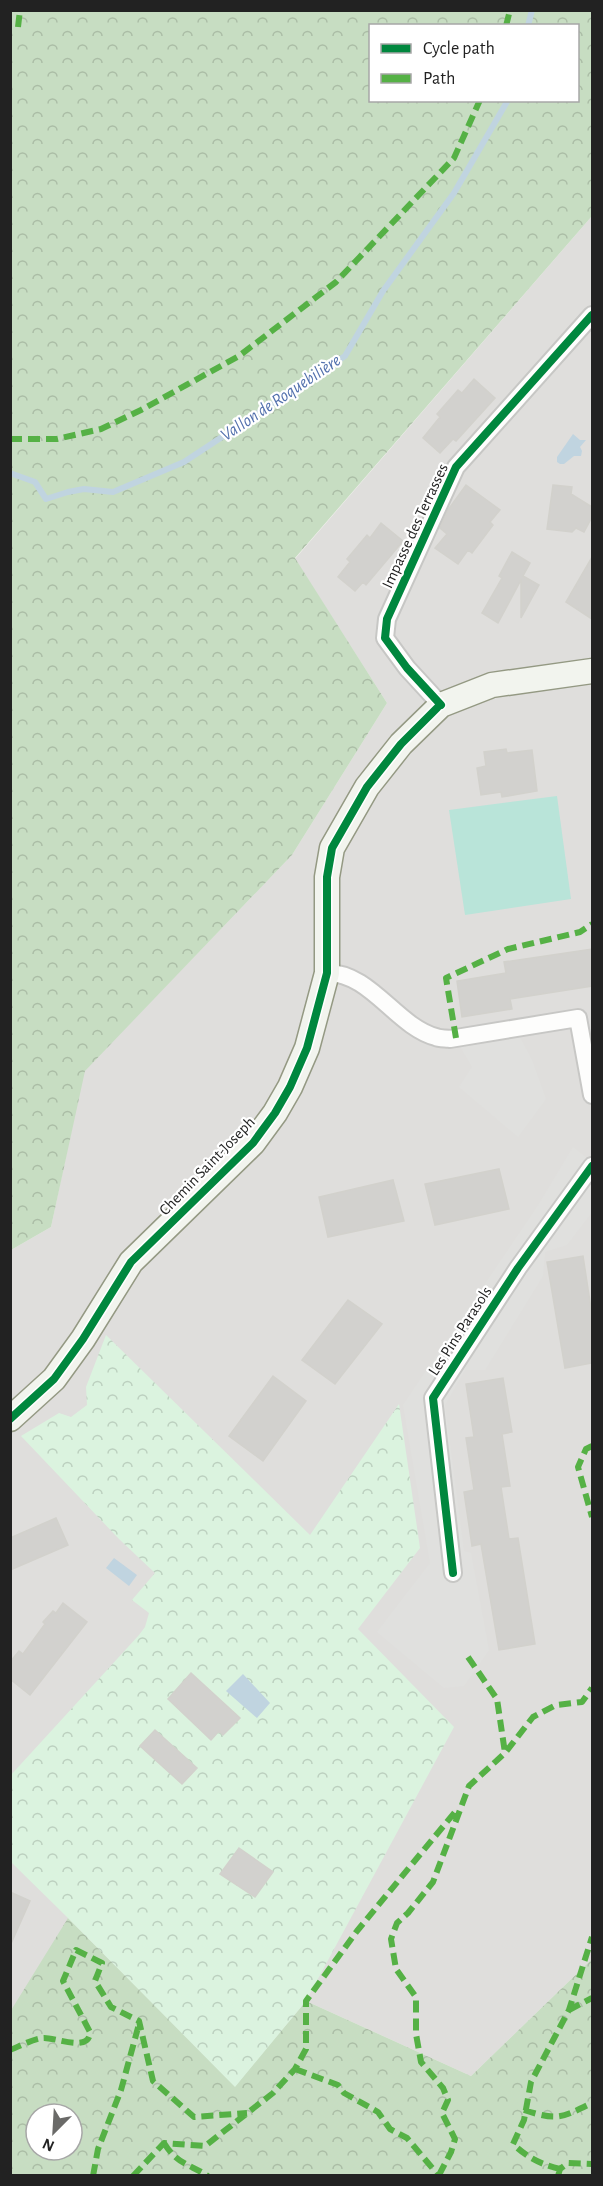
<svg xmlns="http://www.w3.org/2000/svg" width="603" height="2186" font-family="'Alegreya Sans',sans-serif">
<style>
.residential{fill:#dfdedc}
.forest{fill:url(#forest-crowns);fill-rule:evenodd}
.park{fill:url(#park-crowns)}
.pitch{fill:#b9e4d9}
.parking{fill:#e0e0de}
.water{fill:#c0d4e0}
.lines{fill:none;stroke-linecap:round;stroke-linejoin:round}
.stream{stroke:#c0d4e0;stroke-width:6}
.building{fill:#d2d1ce;stroke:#d2d1cc;stroke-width:1.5}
.street-casing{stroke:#c7c7c5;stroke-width:20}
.secondary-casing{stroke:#949983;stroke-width:27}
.street{stroke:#fdfdfc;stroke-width:16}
.secondary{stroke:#f2f4ee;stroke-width:24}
.quiet{stroke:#55b145;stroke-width:6;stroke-dasharray:12 6;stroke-linecap:butt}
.cycleway-casing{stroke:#fff;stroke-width:11}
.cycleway{stroke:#00873e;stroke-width:8}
.labels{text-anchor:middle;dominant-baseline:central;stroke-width:4.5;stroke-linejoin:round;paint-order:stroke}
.street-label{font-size:16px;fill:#222;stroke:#fff}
.water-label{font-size:18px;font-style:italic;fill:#5270ad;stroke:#fff}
</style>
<defs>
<pattern id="forest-crowns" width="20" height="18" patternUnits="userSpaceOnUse" patternTransform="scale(1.5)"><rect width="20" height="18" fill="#c7ddc2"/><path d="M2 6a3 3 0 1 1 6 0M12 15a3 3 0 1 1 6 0" fill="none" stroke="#abbda6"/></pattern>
<pattern id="park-crowns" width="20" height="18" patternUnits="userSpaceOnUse" patternTransform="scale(1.5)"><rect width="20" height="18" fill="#dbf3df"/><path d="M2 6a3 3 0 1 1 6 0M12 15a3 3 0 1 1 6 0" fill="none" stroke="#bcd0bf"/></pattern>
</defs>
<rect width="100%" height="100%" fill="#efefeb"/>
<path class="residential" d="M592,216V1959L471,2076L306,2001L235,2087L11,2012V1250L51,1227L84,1071L292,855L387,703L295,559Z"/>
<path class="forest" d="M11,10L592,11V216L295,558L387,703L292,855L85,1071L51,1227L11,1250ZM370,26H578V100H370Z
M68,1918L235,2086L306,2001L471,2076L592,1959V2175H11L10,2012ZM36,2114H72V2150H36Z"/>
<path class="park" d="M106,1335L310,1535L399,1404L420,1548L358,1629L454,1727L306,2001L235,2087L68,1918L11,1862L10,1776L139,1635L145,1627L149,1613L132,1600L155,1573L119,1539L21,1436L59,1413L71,1417L87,1405L86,1387Z"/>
<path class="pitch" d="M557,796L571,899L465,915L449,810Z"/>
<path class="parking" d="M517,1032L532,1060L546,1099L518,1137L459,1087L472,1067L457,1041Z
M573,1147L592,1162V1212L567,1245L545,1252L543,1276L485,1370H465L445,1405L464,1551L471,1553L489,1650L464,1686L444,1688L377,1632L430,1563L403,1405L537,1207Z"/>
<path class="water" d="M573,434L580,440H586L580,447L582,451L581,456H574L564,464H560L557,462V457Z
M114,1558L137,1575L129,1586L106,1568Z
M243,1674L270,1703L257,1718L226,1691Z"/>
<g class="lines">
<path class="stream" d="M528,26L532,10
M10,473L35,482L46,499L68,492L84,489L113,492L184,462L345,356L383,291L454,193L508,100"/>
</g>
<path class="building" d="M474,379L495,398L456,441L453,439L440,453L423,438L440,417L437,414L458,390L462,393Z
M466,485L500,510L490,522L493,525L472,553L468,550L458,564L435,548L447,534L440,528L448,510Z
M553,485L572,487L571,494L592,507V517L584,532L576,528L572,532L547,529Z
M381,523L403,541L366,585L363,582L355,591L338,577L350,562L347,559L367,535L370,538Z
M512,552L530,563L523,576L539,585L521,618V580L498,623L482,613L502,578L499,576Z
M592,557V619L566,602Z
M506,749L507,753L532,750L537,791L502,797L501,792L481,795L477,768L486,766L484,752Z
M592,949V986L510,999L512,1009L462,1017L457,981L506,973L504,962Z
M499,1169L509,1209L435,1225L425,1184Z
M393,1180L404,1221L328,1237L319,1197Z
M583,1256L592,1315V1363L565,1368L547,1262Z
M348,1300L382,1324L335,1384L302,1360Z
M273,1376L306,1401L263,1461L229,1436Z
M503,1378L512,1432L502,1434L510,1486L501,1487L509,1539L518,1538L535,1644L499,1650L481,1544L472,1546L464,1492L474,1490L466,1438L474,1437L466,1384Z
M56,1518L68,1545L10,1570V1538Z
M63,1603L87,1622L30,1695L10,1679V1662L19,1651L23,1654L45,1624L43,1622L53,1611L56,1613Z
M191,1673L240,1718L223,1735L219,1731L211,1740L168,1699Z
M155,1730L197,1768L182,1784L140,1746Z
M239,1848L273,1872L255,1897L220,1874Z
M10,1892L30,1901L10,1946Z"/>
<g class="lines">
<defs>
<path id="street" d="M441,705L407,668L385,638L387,619L456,467L592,315
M327,973C370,972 397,1027 436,1037C440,1039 446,1038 450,1039L578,1018L592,1095
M453,1573L433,1398L518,1268L592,1166"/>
<path id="secondary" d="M10,1419L54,1379L83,1339L131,1262L253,1143L275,1113L290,1087L307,1048L327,973V877L332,848L367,787L401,744L441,705L492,685L592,671"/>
</defs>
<use href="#street" class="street-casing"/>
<use href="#secondary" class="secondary-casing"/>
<use href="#street" class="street"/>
<use href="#secondary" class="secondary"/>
<path class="quiet" d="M506,26L510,10
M18,27L20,10
M10,439H57L101,429L141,410L239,356L336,282L454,158L480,100
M456,1038L446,978L508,949L580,932L592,924
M592,1446L586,1449L578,1467L592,1517
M468,1657L497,1699L505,1753
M569,2010L592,1998
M10,2050C20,2046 33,2039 43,2038C55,2037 90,2053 90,2032L63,1981L76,1950L102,1963L95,1981L111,2007L139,2021L153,2081L194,2117L247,2113
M295,2069L338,2085L344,2093L378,2112L390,2129L407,2138L439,2176
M524,2110C558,2121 561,2118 592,2103
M164,2143C177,2164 189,2164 208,2176
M560,2169C540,2164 528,2158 513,2144L524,2120L531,2082L569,2010L592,1937
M439,2175L451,2152L455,2139L442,2113L448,2100L443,2088L421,2062L416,2034V1997L396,1969L391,1939L397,1923L408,1913L433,1882L469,1786L505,1753L533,1717L556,1705L582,1702L592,1688
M93,2176L98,2149L121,2090L139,2024
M133,2176L164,2143L205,2146L273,2093L295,2069L306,2049V2001L357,1931L455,1812
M558,2176L560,2169L568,2163L592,2164"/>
<defs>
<path id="cycleway" d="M441,705L407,668L385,638L387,619L456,467L592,315
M10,1419L54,1379L83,1339L131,1262L253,1143L275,1113L290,1087L307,1048L327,973V877L332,848L367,787L401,744L437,708
M453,1573L433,1398L518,1268L592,1166"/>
</defs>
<use href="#cycleway" class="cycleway-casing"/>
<use href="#cycleway" class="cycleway"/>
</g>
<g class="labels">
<g class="street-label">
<text transform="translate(415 526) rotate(-65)">Impasse des Terrasses</text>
<text transform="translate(207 1166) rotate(-46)">Chemin Saint-Joseph</text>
<text transform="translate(460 1331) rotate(-57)">Les Pins Parasols</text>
</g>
<g class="water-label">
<text transform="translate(281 398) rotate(-34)">Vallon de Roquebilière</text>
</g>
</g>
<rect width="603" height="2186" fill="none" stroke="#222222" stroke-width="24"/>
<rect x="369" y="24" width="210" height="78" fill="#ffffff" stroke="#a7a7a7" stroke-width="1.5"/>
<rect x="381" y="44" width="30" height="9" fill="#00873e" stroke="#a7a7a7" stroke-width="1.5"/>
<text x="423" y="54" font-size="18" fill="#222222">Cycle path</text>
<rect x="381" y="74" width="30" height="9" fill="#55b145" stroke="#a7a7a7" stroke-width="1.5"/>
<text x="423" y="84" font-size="18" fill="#222222">Path</text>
<g transform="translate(54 2132) rotate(204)"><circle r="28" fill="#ffffff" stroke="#a7a7a7" stroke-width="1.5"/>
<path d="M0-4.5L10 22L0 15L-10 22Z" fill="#6a6a68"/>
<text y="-9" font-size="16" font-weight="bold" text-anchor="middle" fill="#222222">N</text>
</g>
</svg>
